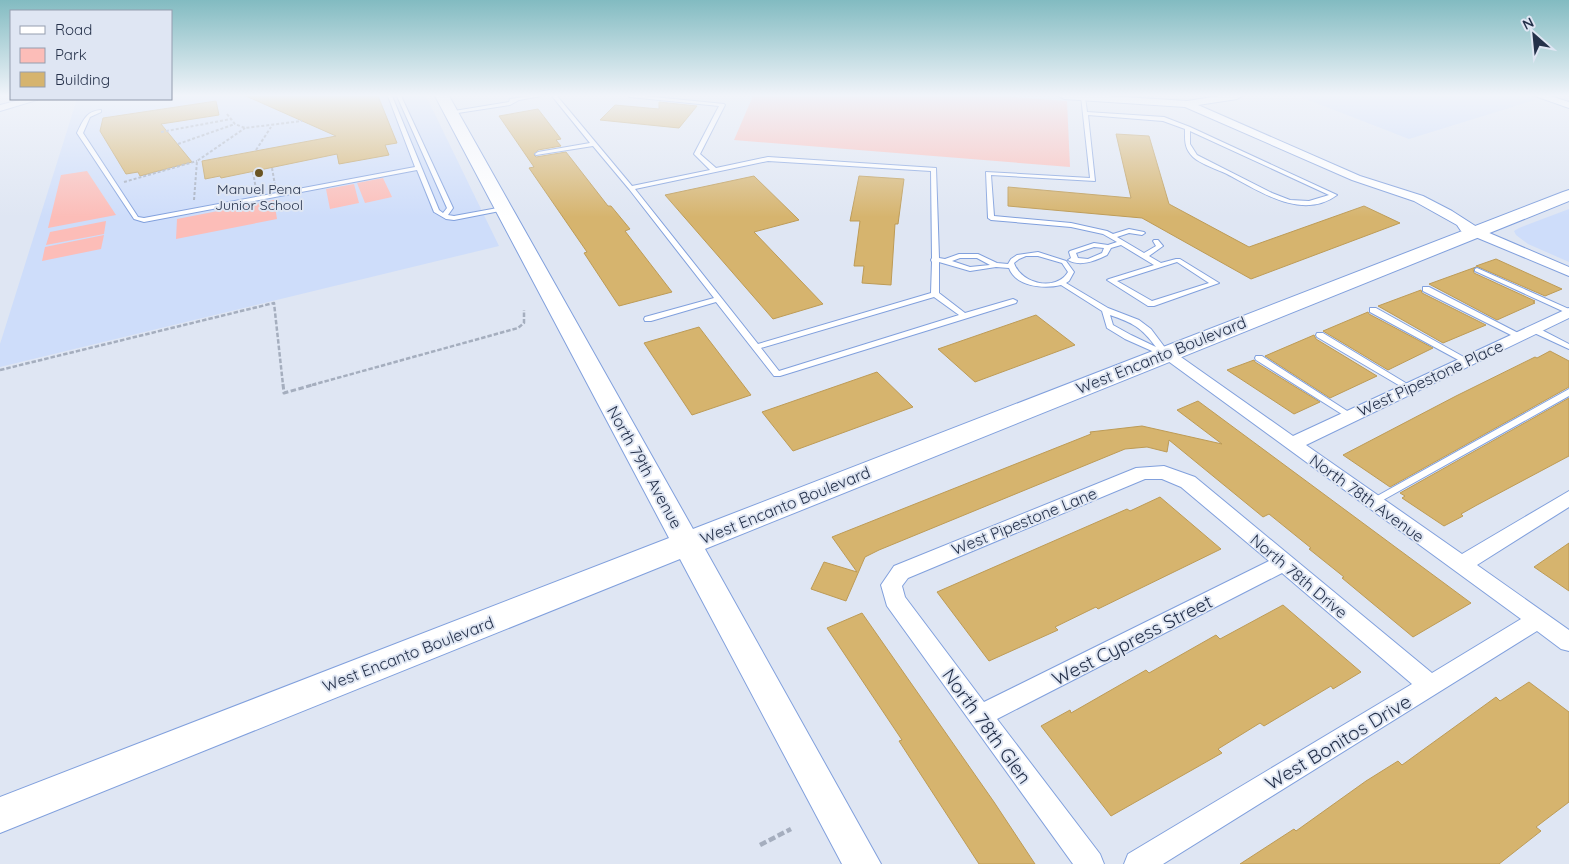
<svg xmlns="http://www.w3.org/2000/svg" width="1569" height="864" font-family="Quicksand,sans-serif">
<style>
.built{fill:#ceddfa}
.green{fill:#fcbdb8}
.building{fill:#d6b46e;stroke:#bd9b56}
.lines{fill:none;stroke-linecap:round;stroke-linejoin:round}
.lane-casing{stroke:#81a0dd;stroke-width:2}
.street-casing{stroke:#81a0dd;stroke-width:2}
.secondary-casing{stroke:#81a0dd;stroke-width:2}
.path-far3{stroke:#a5aebe;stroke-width:2;stroke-dasharray:3 2;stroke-linecap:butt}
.path-far2{stroke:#a5aebe;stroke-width:2.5;stroke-dasharray:4.5 2;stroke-linecap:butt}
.path-far1{stroke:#a5aebe;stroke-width:3;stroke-dasharray:5.5 2.5;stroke-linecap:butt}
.path{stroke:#a5aebe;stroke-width:4.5;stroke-dasharray:7 3;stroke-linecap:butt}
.lane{fill:#fff;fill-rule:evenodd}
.street{fill:#fff;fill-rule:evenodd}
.secondary{fill:#fff;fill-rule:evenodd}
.poi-dot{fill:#6a5423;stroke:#dfe6f3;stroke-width:2}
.labels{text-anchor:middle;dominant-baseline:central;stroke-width:4;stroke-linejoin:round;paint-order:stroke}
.far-poi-label{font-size:14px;fill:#25314a;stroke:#dfe6f3}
.street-label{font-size:16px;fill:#25314a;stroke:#dfe6f3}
.near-street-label{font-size:19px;fill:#25314a;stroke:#dfe6f3}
</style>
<rect width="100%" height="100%" fill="#dfe6f3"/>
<path class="built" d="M171,96H426L499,246L0,367V344L77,99H171Z
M1298,96H1529L1538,99L1409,139Z
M1569,209V262L1528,244L1516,235L1514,231L1519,228Z"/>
<path class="green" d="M753,96H1001L1067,101L1070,167L734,140Z
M87,171L116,215L48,228L61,175Z
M383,178L392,197L365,203L357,183Z
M354,184L359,203L330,209L326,189Z
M274,200L277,219L176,239L177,219Z
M106,221L104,234L46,245L50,232Z
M104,235L101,249L42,261L45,247Z"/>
<path class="building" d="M246,96H378L397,143L385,145L389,155L339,164L337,154L221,178L220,176L205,179L202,161L336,136Z
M216,101L219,115L161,124L192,162L140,176L138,172L126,174L100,131L103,118Z
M659,102L697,106L679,128L600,120L615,105L659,109Z
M538,109L561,139L556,140L561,146L538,150L534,155L536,157L566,152L608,206H611L630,229L625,231L672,292L619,306L584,253L587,252L529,168L534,167L499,116Z
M1116,134L1149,136L1169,204L1249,247L1364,206L1400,223L1251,279L1142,218L1008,206V187L1131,198Z
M754,176L799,220L754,232L823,304L773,319L665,195Z
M859,176L904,179L898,224H895L891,285L862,283L864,266H854L860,221H850Z
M1496,259L1562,289L1545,296L1476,266Z
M1476,267L1473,269L1474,273L1535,301L1533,302L1535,303L1497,320L1429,284Z
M1421,290L1422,293L1486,325L1443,343L1378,306Z
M1368,312L1369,314L1433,348L1388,370L1323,331Z
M1036,315L1075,345L975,382L938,349Z
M699,327L751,395L692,415L644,343Z
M1314,335L1316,339L1377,376L1330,398L1265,356Z
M1550,351L1569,361V387L1390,487L1343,455L1456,396L1535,357L1537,358Z
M1254,360L1255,362L1320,402L1294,414L1227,370Z
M877,372L913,407L793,451L762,412Z
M1569,398V456L1477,505L1461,514L1463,516L1444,526L1402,498L1405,496L1400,493Z
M1198,401L1471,603L1413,637L1342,578L1344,577L1309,549L1311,548L1269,514L1263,517L1169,440L1167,452L1147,447L1125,449L879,550L865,557L846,601L811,589L824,562L857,572L832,537L1091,434L1090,432L1142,426L1222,444L1177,410Z
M1160,497L1221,549L1098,609L1096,607L1055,627L1058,630L989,661L937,592L1127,509L1130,511Z
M1569,543V591L1534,567Z
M1283,605L1361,672L1333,689L1331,686L1264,726L1260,723L1218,749L1222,753L1111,816L1041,726L1070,710L1071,713L1146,670L1149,673L1216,635L1220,639Z
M862,613L994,802L1035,864H979L899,741L902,740L827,628Z
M1529,682L1569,712V802L1536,827L1541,831L1499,864H1240L1294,829L1296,831L1366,781L1398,761L1402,765L1496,697L1500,701Z"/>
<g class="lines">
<defs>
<path id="lane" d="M388,96H392L439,210L443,213L447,208L397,96H401L453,208L448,215L454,216L503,207L505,208V210L454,220L446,219L434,212L417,170L144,222L134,219L77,133C83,121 86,111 101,110V112L90,117L83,133L138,217L144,218L415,167Z
M530,96H541L519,100L510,105L451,114L448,112L509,102L510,99Z
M552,96H557L632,186L710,170L694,154L719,106L630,97L628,96H644L724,104L725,105L700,154L716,168L768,157L936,168L939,258L945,259L959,254H978L997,263L1008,264L1011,259L1017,255L1038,252L1066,261L1074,272L1069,281L1066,283L1108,308L1139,320L1151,329L1169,353L1165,355H1161L1125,339L1107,328L1102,311L1061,285C1044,289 1016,287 1009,268L996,267L970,271L939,262V293L965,313L1013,299L1017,301L1016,303L780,376H774L716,302L651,321H645L644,319L645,317L714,298L629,189L593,146L536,155L535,154L538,152L590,143ZM768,161L931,171L932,258L931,260L932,262L931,293L758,344L635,189ZM1026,256H1038L1062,263L1068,272C1056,292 1021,284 1014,263L1019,259ZM960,258H977L990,265L970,267L952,261ZM934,297L959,315L779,371L761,348ZM1110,315C1133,323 1141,327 1156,347L1131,335L1113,325Z
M1081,96L1085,97L1087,112L1164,117L1190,127L1337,195C1302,221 1259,191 1227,174C1218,170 1199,163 1193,157C1184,148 1185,140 1185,129L1163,121L1088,115L1095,181L991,175L994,216L1071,223L1107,231L1113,234L1129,229L1144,232L1145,233L1142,235L1129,233L1117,237L1144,253L1156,246L1153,241L1154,240H1158L1163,246L1149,256L1161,263L1176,259H1180L1219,283L1154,306H1148L1107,280L1109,279L1154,265L1121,245L1111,248L1107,255C1095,261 1080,267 1068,260L1071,258L1069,252L1070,251L1094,243L1108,245L1117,242L1103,234L1071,227L991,220L988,218L986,172L1090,178ZM1190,131L1329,195L1309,201L1290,200L1272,193L1197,155L1190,144ZM1094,247L1104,248L1102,253L1088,259L1078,258L1076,253ZM1177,262L1209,283L1152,301L1117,281Z
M1477,268L1569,309V314L1475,271V269Z
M1423,287H1429L1524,336L1523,338H1517L1423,291Z
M1370,308H1376L1471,361L1467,363H1464L1370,312Z
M1530,327H1536L1569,344V349L1530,331L1529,329Z
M1317,333H1323L1414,388L1413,390H1407L1317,337L1316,335Z
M1256,356H1262L1355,416L1354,418H1348L1256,360L1255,358Z
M1569,389V396L1376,504H1370L1368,502L1370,500Z"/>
<path id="street" d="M1059,96H1108L1187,101L1219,96H1242L1237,99L1198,105L1360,176L1423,196L1452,211L1480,229L1569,267V276L1461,231L1457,225L1414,201L1352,180L1185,107L1064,99Z
M1535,96H1550L1569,102V108Z
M24,99H40L0,111V105Z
M1569,308V318L1306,445L1462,554L1569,491V507L1477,565L1569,630V651L1561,649L1537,631L1163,864H1124L1128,854L1412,684L1282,573L997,719L1100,854L1104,864H1073L887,606L881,585L894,566L1136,468L1164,466L1195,477L1432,673L1521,619L1157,353L1159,350H1171L1293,436ZM1145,479H1162L1181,487L1269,561L984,702L905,597L902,586L908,578Z"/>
<path id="secondary" d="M435,96H449L693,529L1563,192L1569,190V201L705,549L881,864H842L680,559L0,833V797L669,538Z"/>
</defs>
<use href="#lane" class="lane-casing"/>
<use href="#street" class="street-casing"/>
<use href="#secondary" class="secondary-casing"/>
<path class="path-far3" d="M227,114L235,124L245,128L302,121
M161,132L231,119
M178,144L235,124
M256,150L271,127
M272,168L275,185
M253,172L256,189
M124,182L197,161
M194,200L197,161L245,128"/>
<path class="path-far2" d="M0,370L274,303L283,385
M312,385L518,328L524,323V310"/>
<path class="path-far1" d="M283,384L284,393L316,384"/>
<path class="path" d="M760,845L791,829"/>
<use href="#lane" class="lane"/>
<use href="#street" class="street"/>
<use href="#secondary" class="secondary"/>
</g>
<linearGradient id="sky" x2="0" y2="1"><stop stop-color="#82bbc1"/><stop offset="0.44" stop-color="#f1f4fa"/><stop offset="1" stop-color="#f1f4fa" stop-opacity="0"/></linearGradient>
<rect width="1569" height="217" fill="url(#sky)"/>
<circle class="poi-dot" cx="259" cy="173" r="5"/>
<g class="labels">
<g class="far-poi-label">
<text x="259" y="189">Manuel Pena<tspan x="259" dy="16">Junior School</tspan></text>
</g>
<g class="street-label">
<text transform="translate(1161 355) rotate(-22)">West Encanto Boulevard</text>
<text transform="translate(1430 378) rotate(-25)">West Pipestone Place</text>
<text transform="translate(645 467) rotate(61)">North 79th Avenue</text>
<text transform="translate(1367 498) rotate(36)">North 78th Avenue</text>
<text transform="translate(785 505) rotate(-22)">West Encanto Boulevard</text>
<text transform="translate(1024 521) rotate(-22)">West Pipestone Lane</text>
<text transform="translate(1299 576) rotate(40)">North 78th Drive</text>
<text transform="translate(408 654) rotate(-21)">West Encanto Boulevard</text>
</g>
<g class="near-street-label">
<text transform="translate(1132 640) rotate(-27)">West Cypress Street</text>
<text transform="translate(987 726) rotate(54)">North 78th Glen</text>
<text transform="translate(1338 742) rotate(-31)">West Bonitos Drive</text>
</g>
</g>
<rect x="10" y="10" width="162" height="90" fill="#dfe6f3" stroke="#959eaf"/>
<rect x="20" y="26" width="25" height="8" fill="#ffffff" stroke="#959eaf"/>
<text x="55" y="35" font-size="15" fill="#25314a">Road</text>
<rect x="20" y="48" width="25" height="15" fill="#fcbdb8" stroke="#959eaf"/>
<text x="55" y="60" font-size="15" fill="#25314a">Park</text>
<rect x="20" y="72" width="25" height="15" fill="#d6b46e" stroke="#959eaf"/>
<text x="55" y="85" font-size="15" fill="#25314a">Building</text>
<g transform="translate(1534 35) rotate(333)" stroke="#dfe6f3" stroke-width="4" paint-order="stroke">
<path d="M0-4L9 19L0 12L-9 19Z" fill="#25314a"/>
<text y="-8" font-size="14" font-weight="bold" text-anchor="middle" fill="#25314a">N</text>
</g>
</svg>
